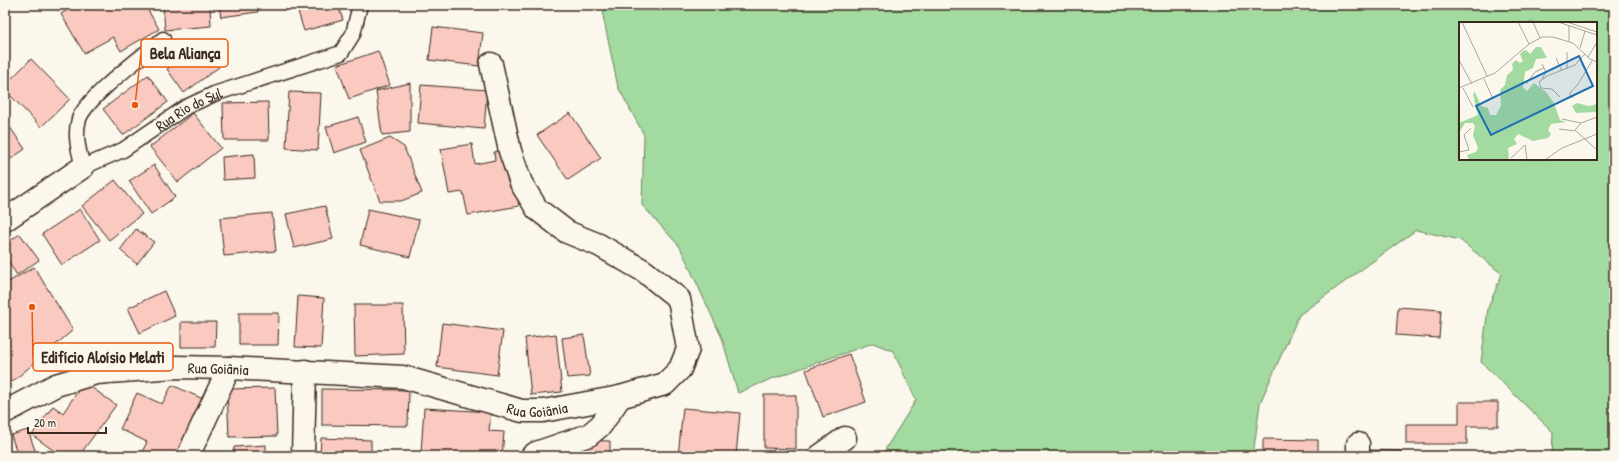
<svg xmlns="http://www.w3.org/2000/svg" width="1619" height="461" font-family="'Patrick Hand',sans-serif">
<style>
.green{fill:#a2da9f;stroke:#6e825e;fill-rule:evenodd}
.building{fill:#facac1;stroke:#3b2a1e}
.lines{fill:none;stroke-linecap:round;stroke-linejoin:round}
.service-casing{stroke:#3b2a1e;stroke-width:17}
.minor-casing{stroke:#3b2a1e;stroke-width:25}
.service{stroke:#fbf7ec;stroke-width:14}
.minor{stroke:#fbf7ec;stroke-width:22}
.labels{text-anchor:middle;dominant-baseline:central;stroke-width:3.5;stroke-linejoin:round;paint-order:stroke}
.street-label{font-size:15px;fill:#3b2a1e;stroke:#fbf7ec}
.inset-road{fill:none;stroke:#aea59a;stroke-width:1}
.view{fill:#1f6fb2;fill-opacity:0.15;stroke:#1f6fb2;stroke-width:2}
.inset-edge{fill:none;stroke:#3b2a1e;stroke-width:2}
.leader{fill:none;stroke:#e8590c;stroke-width:1.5}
.callout-dot{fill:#e8590c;stroke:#fbf7ec;stroke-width:1.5}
.callout{fill:#fbf7ec;stroke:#e8590c;stroke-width:1.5}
.callout-label{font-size:16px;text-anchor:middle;font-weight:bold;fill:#3b2a1e}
</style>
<rect width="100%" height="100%" fill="#fbf7ec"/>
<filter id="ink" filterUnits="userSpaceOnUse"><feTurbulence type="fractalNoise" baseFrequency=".025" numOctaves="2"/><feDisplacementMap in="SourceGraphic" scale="8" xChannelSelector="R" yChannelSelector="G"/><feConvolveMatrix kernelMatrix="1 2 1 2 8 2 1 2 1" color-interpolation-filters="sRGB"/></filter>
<g filter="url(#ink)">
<path class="green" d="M605,5H1614V456H1552L1553,432L1481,362L1488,308L1502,274L1460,240L1416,230L1299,315L1260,403L1253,456H881L916,400L893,351L873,343L771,379L738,393L722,338L680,247L642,205L644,135L618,87L603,16ZM1460,23H1596V159H1460Z"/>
<path class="building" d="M75,5H145L159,29L121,51L113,37L84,53L61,14Z
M163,5H210L211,26L165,30Z
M219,5H257L258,12L221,17Z
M296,5H338L343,20L304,31Z
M433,27L483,33L479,66L429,60Z
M203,44L219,67L184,93L167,69Z
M378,51L390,85L349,99L337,65Z
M31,59L70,99L41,127L5,90V85Z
M148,75L168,102L123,135L103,109Z
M410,83V132L382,135L376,91Z
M421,85L487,90L484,129L418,123Z
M289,92L321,93L318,150L286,148Z
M268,102L269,140H224L223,103Z
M193,113L221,148L178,182L150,147Z
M570,113L601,158L568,180L537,135Z
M358,117L366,142L334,153L326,127Z
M9,126L25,149L5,163V129Z
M390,138L404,147L422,193L401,201H380L360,150Z
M472,144L475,164L495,160L494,152L509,150L519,206L468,215L463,192L449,194L441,149Z
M254,154L255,178L223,180L222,157Z
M154,165L175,197L151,214L129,181Z
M115,180L142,214L109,240L82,206Z
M325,206L333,239L294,248L286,214Z
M80,209L100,240L62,265L42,234Z
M368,209L419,220L410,257L360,245Z
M272,213L276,251L224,256L220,218Z
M136,229L154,242L137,264L120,250Z
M20,234L39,260L17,275L5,257V244Z
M34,267L73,330L5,388V284Z
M164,291L175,316L140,333L128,308Z
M298,296L324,298L321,348L295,347Z
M354,305H403L404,354L355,356Z
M1398,307L1441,310L1439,338L1396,335Z
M239,313H279L278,345H239Z
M181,322H216L215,347H181Z
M442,323L503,331L497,375L437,367Z
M556,334L562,392L531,395L525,338Z
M584,335L590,376L567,378L562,338Z
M849,354L866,402L823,417L806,370Z
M84,382L116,405L79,456H61L32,435L53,406L63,413Z
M172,385L203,399L176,456H140L147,442L120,429L137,393L162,404Z
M275,388L277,436L229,437L227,389Z
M322,389L409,390L408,426L322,425Z
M764,395H796V449L764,448Z
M1459,402H1498V426H1467V444H1406V424H1459Z
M424,408L491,412L489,431L504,432L502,456L421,453Z
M683,408L740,413L736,456H678Z
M28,430L37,456H18L11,435Z
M321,438L371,440V456H320Z
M1263,439L1318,440V456H1263Z
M575,440L610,441V456H575Z
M266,445V456H234V447Z
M1371,450L1401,451V456H1371Z
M1456,453L1533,455V456H1456Z"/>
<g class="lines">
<defs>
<g id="service">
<path id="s1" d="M163,39C143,56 87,97 79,119C74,135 79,152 83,167L123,150L186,107L214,94L341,53L353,34L360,5"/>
</g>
<g id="minor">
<path d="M5,220L83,167"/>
<path id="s2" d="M5,412L56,385L96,373L175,367L229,368L403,377L522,411H543L620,397L665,384L680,369L688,349L679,299L644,271L599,245L567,232L537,209L521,183L510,151L491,64"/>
<path d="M188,456L229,368"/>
<path d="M303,456L305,371"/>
<path d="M532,456L536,453L589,435L601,425L620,397"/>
<path d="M820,456L845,438"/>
<path d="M1358,456V444"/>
</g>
</defs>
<use href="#service" class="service-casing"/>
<use href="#minor" class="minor-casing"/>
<use href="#service" class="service"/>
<use href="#minor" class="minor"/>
</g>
</g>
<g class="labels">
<g class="street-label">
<text stroke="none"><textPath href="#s1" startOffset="287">Rua Rio do Sul</textPath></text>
<text stroke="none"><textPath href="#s2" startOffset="222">Rua Goiânia</textPath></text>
<text stroke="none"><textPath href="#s2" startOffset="546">Rua Goiânia</textPath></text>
</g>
</g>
<g transform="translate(1459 22)">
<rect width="138" height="138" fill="#fbf7ec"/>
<path d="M77,25H82L88,36L77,37L74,46L66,50L64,66L68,69L75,61L87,70L95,81L101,98L107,100L92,102L89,108L92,112L89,116L74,119L59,112L55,117L58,122L49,126L50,138H10L8,133L17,130L19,126L14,113L16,104L14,101H6L0,111V101L19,93L14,72L16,70L22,84L29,86L31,93H37L42,84L41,68L46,63L48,53L54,48L53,42L57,38L61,41L64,39L61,32L64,29L67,28L71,32ZM118,81L130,84L138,82V90L117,91L113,84Z" fill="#a2da9f"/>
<path class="inset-road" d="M3,0L28,54M59,0L70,22M74,0L81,16M99,0L138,13M108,0L138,10M110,20V3M121,26L126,9M108,30V47M129,35L138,20M97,36L103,49M0,38L13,62M25,57L34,77M83,57L87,50L83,42M67,62L76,50L85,46M0,66L36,51L70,22L83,15H94L114,21L131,37L138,40M4,66L14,85M101,75L93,67L82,66L80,60L88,54L116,43L126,32M115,75H111V71L119,62L133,39M138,95L122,101L116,108L138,128M103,97L122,101M100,107L116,109M0,130L10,128L5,113L12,106M52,136L66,123L68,138M86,138L103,126L138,112"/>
<path class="view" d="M120,34L134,64L32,113L17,84Z"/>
<rect width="138" height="138" class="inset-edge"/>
</g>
<path class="leader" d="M135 105L141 53M32 307L33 357"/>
<g class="callout-dot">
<circle cx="135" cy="105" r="4"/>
<circle cx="32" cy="307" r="4"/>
</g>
<g class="callout">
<rect x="141" y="39" width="87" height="28" rx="4"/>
<rect x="33" y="343" width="140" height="28" rx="4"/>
</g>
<g class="callout-label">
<text x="185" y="59">Bela Aliança</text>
<text x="103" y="363">Edifício Aloísio Melati</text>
</g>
<rect width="1619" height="461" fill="none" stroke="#fbf7ec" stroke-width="20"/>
<rect x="10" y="10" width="1599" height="441" fill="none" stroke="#3b2a1e" stroke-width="1.5" filter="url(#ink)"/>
<path d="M28 427v6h78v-6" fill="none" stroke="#3b2a1e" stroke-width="2"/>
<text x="34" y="427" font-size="12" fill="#3b2a1e" stroke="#fbf7ec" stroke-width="3" paint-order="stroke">20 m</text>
</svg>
